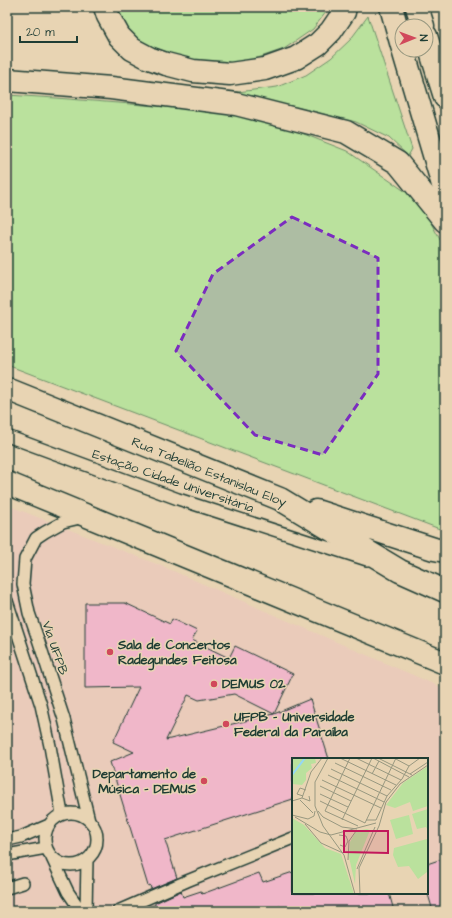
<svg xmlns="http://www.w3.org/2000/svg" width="452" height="918" font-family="'Architects Daughter',sans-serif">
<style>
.built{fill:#eacbba;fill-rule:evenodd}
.green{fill:#bae19d;stroke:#6c8f68}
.building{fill:#f0b7c9;stroke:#1f3d34;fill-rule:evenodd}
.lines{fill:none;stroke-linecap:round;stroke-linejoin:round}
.lane-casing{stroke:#1f3d34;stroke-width:14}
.primary-casing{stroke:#1f3d34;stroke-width:25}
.highway-casing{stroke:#1f3d34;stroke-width:25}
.lane{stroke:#e8d4b3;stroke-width:11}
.primary{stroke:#e8d4b3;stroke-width:22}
.highway{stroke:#e8d4b3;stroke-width:22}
.marked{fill:#7b2cbf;fill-opacity:0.2;stroke:#7b2cbf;stroke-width:3;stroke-dasharray:8 5;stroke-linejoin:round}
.poi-dot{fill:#d1495b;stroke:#e8d4b3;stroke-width:1.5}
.labels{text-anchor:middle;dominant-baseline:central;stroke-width:3;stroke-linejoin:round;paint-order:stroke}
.street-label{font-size:13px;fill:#1f3d34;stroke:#e8d4b3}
.poi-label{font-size:13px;font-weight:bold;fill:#1f3d34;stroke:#e8d4b3;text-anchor:start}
.inset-river{fill:none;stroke:#94d7f6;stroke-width:2}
.inset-road{fill:none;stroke:#989880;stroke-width:1}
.view{fill:#c2185b;fill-opacity:0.15;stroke:#c2185b;stroke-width:2}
.inset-edge{fill:none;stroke:#1f3d34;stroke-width:2}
</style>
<rect width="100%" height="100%" fill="#e8d4b3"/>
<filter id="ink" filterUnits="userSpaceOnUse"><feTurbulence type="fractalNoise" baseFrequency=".025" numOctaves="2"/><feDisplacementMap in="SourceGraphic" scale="8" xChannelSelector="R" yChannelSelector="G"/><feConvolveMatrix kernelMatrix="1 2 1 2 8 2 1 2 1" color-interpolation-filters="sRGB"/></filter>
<g filter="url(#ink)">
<path class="built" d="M7,505L164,567L445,689V911H7ZM293,759H427V893H293Z"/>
<path class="green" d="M118,7H330L313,29L284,49L243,63L196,66L147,53L123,26Z
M368,16L412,149L408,156L389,138L356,122L297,107L222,94L277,87L306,75L331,58L350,40Z
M7,95L56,98L205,110L276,123L347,151L419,201L443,245L445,253V531L7,365Z"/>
<path class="building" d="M85,603H125L170,624L172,619L197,631L192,640L229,658L235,646L293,674L274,714L310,699L329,759H293V799L165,840L177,878L151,889L150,885L148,886L110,762L134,752L113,742L139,687L85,688ZM234,694L274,714L166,740L188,695L199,700Z
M445,858V911H433L427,891V864Z
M293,872V893H389L394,911H282L280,906L266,911H148V907L155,905V903L181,891L183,897L201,891L202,894L259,873L263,882Z"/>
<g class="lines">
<defs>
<path id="lane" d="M7,436L178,499L367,560
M84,517L63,522L45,532L36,538L25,559L23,584L29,613L39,642L64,719L89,820
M7,601L41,705L50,746L62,814
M45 839a26 26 0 1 1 52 0a26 26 0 1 1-52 0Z
M7,840L21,837L49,825
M7,855L46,848
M52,858L68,892L81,911
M7,888L23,883
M86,911L87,860
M118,911L187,881L293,838"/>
<path id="primary" d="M391,7L402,46
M417,7L423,26
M426,36L445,97
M403,50L445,192
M7,389L280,499L400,571L445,591
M7,483L445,663
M316,511L434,549L445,551"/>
<path id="highway" d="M105,7L108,16L119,36L132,49L149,58L166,64L193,71L230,74L265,69L296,58L318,44L331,31L344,12L345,7
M7,80L111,88L236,104L346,132L398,163L445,221"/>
</defs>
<use href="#lane" class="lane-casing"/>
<use href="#primary" class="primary-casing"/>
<use href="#highway" class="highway-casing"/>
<use href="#lane" class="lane"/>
<use href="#primary" class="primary"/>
<use href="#highway" class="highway"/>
</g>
</g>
<path class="marked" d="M292,217L378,258V374L323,455L255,435L176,351L213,274Z"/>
<g class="poi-dot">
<circle cx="110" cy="652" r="4"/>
<circle cx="214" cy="684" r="4"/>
<circle cx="226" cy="724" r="4"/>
<circle cx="204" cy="781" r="4"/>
</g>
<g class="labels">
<g class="street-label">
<text transform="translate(209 472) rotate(22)">Rua Tabelião Estanislau Eloy</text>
<text transform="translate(173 481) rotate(19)">Estação Cidade Universitária</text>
<text transform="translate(55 648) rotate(71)">Via UFPB</text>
</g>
<g class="poi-label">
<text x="118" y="645">Sala de Concertos<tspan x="118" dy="15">Radegundes Feitosa</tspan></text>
<text x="222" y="684">DEMUS 02</text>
<text x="234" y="717">UFPB - Universidade<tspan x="234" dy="15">Federal da Paraíba</tspan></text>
<text x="196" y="774" text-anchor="end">Departamento de<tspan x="196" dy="15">Música - DEMUS</tspan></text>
</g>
</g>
<g transform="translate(292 758)">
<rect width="136" height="136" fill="#e8d4b3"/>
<path d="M0,0H23L24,5L19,6L20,10L14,15V22L10,27L0,26ZM136,8V48L121,53L118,44L103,50L94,47L111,25ZM136,51V73L134,69L125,71L120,56ZM117,57L121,76L104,81L98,62ZM0,60L12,67L33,90L49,96L62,136H0ZM75,71L78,72L64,107L63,126L57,99L58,84L64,73ZM135,81V114L126,121L117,108L106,109L101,97L102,90Z" fill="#bae19d"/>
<path class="inset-river" d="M0,17L13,0"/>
<path class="inset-road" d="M36,0L23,24V48L31,68L52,97L63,136M48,0L104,27M58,0L33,53L66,68M64,0L109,22M81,0L117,19M86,0L120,17M102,0L117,8M43,5L99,32M39,11L95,38M80,16L87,3M118,16L136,4M36,17L92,44M30,22L89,50M28,28L59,43M28,36L56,49M11,38L5,36L8,30L14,32M10,40L18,43L17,38M8,42L21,55M0,43L10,40L19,14L30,0M28,43L73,65M26,53L31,59L50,69L65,71M0,57L16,61L22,58L23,53M3,59L28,74L39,77L84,65M50,62L80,0M74,62H84L95,38L110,21L117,8L128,0M73,65L104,0M13,66L29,85L51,95M47,77L54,78L56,83L53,89L48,87M56,102L57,83L64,73M65,111L83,69M68,136L67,110L87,68L94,44L108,26L136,7"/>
<path class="view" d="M52,73H96V95L52,94Z"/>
<rect width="136" height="136" class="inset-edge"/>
</g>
<rect width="452" height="918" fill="none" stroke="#e8d4b3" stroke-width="24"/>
<rect x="12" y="12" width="428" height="894" fill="none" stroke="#1f3d34" stroke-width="1.5" filter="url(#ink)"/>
<g transform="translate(414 38) rotate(89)"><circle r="19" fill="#e8d4b3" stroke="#989880"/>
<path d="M0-3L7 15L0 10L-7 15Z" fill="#d1495b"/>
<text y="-6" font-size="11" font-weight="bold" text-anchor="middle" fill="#1f3d34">N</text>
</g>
<path d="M20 36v6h57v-6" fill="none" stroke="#1f3d34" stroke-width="2"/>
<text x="26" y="36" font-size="12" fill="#1f3d34" stroke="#e8d4b3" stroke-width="3" paint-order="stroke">20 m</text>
</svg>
